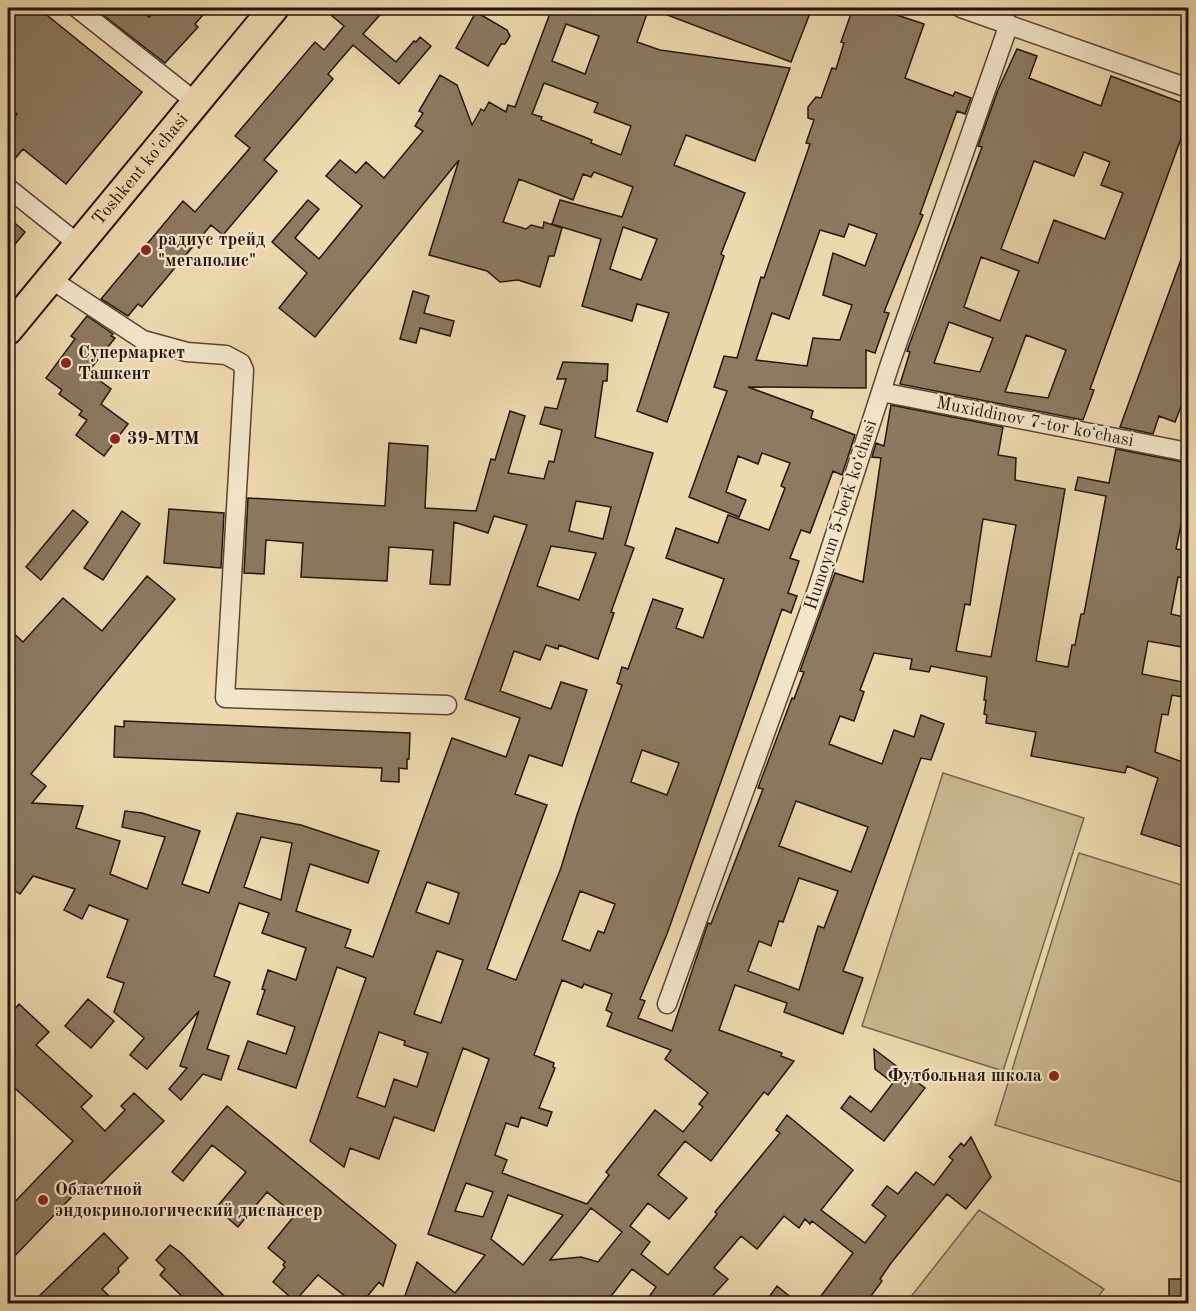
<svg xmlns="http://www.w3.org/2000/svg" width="1196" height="1311" font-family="'Old Standard TT',serif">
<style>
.green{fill:#ccb893;stroke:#786650;stroke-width:1.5}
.building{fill:#8d7a61;stroke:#24140e;stroke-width:1.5;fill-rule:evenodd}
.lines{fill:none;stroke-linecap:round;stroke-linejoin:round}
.minor-casing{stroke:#564536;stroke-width:21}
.primary-casing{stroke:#24140e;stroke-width:32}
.minor{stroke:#f4e6ca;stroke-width:18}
.primary{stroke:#eed9ae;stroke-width:28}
.poi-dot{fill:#8f2418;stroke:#f4e6ca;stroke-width:2}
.labels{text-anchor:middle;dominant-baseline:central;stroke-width:4.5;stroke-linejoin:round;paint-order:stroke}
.street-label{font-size:18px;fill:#24140e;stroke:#f4e6ca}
.poi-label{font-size:18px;font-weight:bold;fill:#24140e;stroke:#f4e6ca;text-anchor:start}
</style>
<rect width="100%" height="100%" fill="#eed9ae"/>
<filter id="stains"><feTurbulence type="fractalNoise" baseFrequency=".00333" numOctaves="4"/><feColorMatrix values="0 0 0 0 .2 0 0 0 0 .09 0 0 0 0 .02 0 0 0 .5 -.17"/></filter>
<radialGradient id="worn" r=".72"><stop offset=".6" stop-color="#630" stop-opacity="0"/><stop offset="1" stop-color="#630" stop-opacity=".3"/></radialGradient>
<path class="green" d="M943,773L1084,818L1003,1071L862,1026Z
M1079,853L1188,887V1169L1184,1183L995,1125Z
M979,1210L1104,1289L1093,1303H906Z"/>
<path class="building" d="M8,8H38L142,92L66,184L23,149L8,167V126L17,114L8,106Z
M94,8H137L149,17L158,8H209L195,24L198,27L165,63Z
M339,8H386L363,34L396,62L414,41L416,42L420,37L431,46L399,84L353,45L328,74L333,79L264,160L277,171L223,235L211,225L142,307L138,304L128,316L101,299L183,201L195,212L250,148L235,136L315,42L324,50L344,26L332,16Z
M552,8H705L724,15L727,8H812L791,62L649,8L637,42L660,50L790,68L755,161L686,135L674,165L745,193L721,254L724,256L667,422L637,411L669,313L637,304L632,321L582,306L601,239L552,224L560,200L622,217L633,187L594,172L591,177L583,174L573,200L519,179L503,222L526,229L531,225L543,228L544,222L562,228L554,256H549L540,287L518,280L500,282L487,271L429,255L459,160L315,337L279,308L307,273L272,242L308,200L319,209L295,238L319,259L362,206L326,176L340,160L356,173L366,162L384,178L423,131L415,126L423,113L419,111L440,75L457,85L472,125L481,109L484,111L489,102L506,112L508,105L515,107ZM566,24L599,36L585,74L552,61ZM544,83L598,103L594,112L631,126L621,155L591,143L592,140L541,120L542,117L532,114ZM623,227L657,239L641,280L610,269Z
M853,8H876L924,24L905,78L953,96L955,92L971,98L965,114L957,111L920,214L923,215L884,312L889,313L875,353L866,350V388L748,387L813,411L811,418L855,435L842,475L833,471L810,533L801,530L790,558L799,561L788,593L797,596L791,613L782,609L667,934L640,999L645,1001L638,1018L672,1031L708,923L711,924L763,789L758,788L792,698L794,699L804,672L800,671L835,573L863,582L881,458L872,457L876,443L884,446L891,405L1003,427L998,455L1016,458L1015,480L1065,489L1036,661L1068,667L1072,645H1075L1081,614H1084L1106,496L1075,490L1078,477L1109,483L1116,449L1188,463V501H1186L1176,549L1188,551V579L1178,577L1171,614L1188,618V648L1148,641L1142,674L1188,683V698L1172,695L1168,715L1162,714L1155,752L1188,764V849L1141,834L1158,778L1127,766L1125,773L1031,756L1036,732L986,723L987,715L984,714L986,700H984L987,677L931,666L929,672L910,669L912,659L874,653L860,690L864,692L854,721L840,716L829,744L882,764L894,730L914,737L921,715L944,724L931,760L921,758L843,971L863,978L843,1034L784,1012L787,1003L735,985L719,1030L782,1053L781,1056L794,1061L768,1095L764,1092L711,1161L685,1141L658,1175L687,1198L669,1219L648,1203L630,1226L650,1242L641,1254L668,1275L714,1218L717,1214L715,1212L780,1133L776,1130L787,1115L853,1170L821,1210L865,1243L886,1216L872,1205L887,1186L898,1194L916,1172L934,1185L953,1160L949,1157L961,1143L964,1146L971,1137L991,1177L966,1209L947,1194L891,1263L880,1279L882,1281L865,1304H815L853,1253L812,1221L810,1224L805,1219L799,1228L784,1216L757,1249L741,1236L714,1268L728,1279L705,1304H644L656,1287L632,1269L605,1304H402L417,1262L455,1293L485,1255L428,1234L489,1059L463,1048L434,1131L394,1117L379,1159L350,1148L344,1167L310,1141L366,978L337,967L296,1088L238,1069L248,1041L286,1054L295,1027L257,1014L265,990L262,989L268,970L296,980L306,948L262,933L269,913L239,903L214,976L230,982L207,1049L229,1056L221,1080L203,1074L181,1100L169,1089L187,1068L180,1066L199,1011L147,1069L130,1055L144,1038L114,1012L124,983L107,977L128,920L89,905L82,919L64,910L75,889L33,876L20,894L8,886V628L23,642L63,598L102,631L147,576L175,599L31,774L46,786L32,803L83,806L76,828L120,841L110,874L147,889L165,837L122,827L125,811L142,813L200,831L182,884L209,893L237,813L301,825L379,851L368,883L310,864L296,911L351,930L345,947L373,957L452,738L506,757L520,718L465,699L527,525L494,516L488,533L454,522L450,585L430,584L433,550L389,547L387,581L301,577L303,543L266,540L264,574L244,573L248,498L385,506L389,443L428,446L425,508L476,511L491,459L495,460L510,411L525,416L508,473L544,479L549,461L554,462L562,430L540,424L545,407L557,409L566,379H557L563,362L608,364L607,381H603L595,437L653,453L625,545L634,548L611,612L614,613L598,659L559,645L558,649L546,645L540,660L514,651L500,691L551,709L561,682L587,690L562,766L529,755L515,794L547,805L487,969L516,980L561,868L577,815L622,685L617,683L622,667L628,669L653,599L683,609L676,628L703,638L724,579L666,558L676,528L718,543L728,515L769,530L785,488L781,486L790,463L762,453L758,464L738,456L726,492L746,500L739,517L689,497L727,391L714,387L724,356L737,358L761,277L764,278L810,144L806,143L814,120L808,118V107L816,97L821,98L832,68L836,69L844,43L841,42ZM849,224L877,234L865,266L833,253L823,295L852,305L840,340L813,338L807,366L756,360L772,313L789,319L820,230L844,237ZM576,501L611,507L603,539L569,531ZM983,519L1016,525L991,657L956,651L965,604L970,605ZM551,546L596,553L579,600L537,586ZM642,750L679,763L667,795L631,782ZM796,801L868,827L851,872L779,846ZM261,837L292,843L281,900L244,887ZM799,878L838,891L824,928L818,926L799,990L748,971L759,941L771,946L779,921L783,922ZM427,882L459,893L449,924L416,912ZM580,891L615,904L604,933L598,931L590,951L562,940ZM437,951L463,960L441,1023L414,1014ZM562,980L582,988L584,984L612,994L606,1010L612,1013L607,1026L671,1050L665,1059L708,1093L699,1104L703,1107L683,1132L655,1110L606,1172L609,1175L587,1204L502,1173L507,1160L495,1155L506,1123L518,1127L521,1117L547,1126L552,1112L539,1108L555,1068L553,1067L554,1063L534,1055ZM379,1032L405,1041L404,1045L428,1053L417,1087L394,1079L385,1107L357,1097ZM466,1183L493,1192L483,1217L455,1211ZM508,1195L563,1215L523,1265L491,1239ZM591,1208L622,1232L598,1262L581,1257L550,1260Z
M476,12L507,30L510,36L505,44H501L488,66L456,48Z
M1017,49L1037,56L1029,78L1101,106L1111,76L1188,105V119L1090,389L1094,390L1083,420L900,384L910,352L907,351L982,147L978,146L998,90ZM1084,152L1110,162L1101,185L1123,193L1105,239L1054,220L1038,263L1001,249L1034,161L1074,176ZM981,257L1019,271L1000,321L964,307ZM949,322L993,338L980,372L934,363ZM1026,335L1066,350L1048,398L1005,392Z
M8,217L25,232L8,253Z
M1187,243L1188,398L1185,396L1175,422L1159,416L1153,434L1120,427Z
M413,291L429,296L424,313L454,321L450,336L420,328L416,343L400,339Z
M87,316L113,334L111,336L115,338L88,372L111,389L101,404L128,424L104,456L76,435L87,420L79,415L82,411L59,394L62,390L46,378L75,339L71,336Z
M169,509L224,513L221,568L164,563Z
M73,510L88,522L41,580L26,567Z
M122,511L140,524L103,580L84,568Z
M124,721L410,733L409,759H407V769L399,768V782L381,781L382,768L114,757L115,726L124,727Z
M88,999L114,1021L91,1048L65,1026Z
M19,1004L49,1032L36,1045L92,1096L81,1107L105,1131L125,1110L121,1106L134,1093L164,1121L94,1191L85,1183L8,1263V1209L73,1141L8,1082V1017Z
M874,1049L925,1088L884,1141L841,1108L850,1096L871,1112L893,1083L875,1069Z
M227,1106L396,1245L383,1286L379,1282L361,1304H341L346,1297L318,1275L295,1301L273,1282L285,1267L283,1265L285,1262L268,1248L295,1215L267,1192L238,1227L216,1208L246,1172L212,1145L183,1181L172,1172Z
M104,1233L128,1258L118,1268L119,1272L102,1289L117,1304H31Z
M170,1245L181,1253L232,1304H190L160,1275L165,1269L156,1260Z
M1169,1279H1187L1185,1304H1169Z
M777,1286L799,1304H764Z"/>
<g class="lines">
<defs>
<path id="minor" d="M77,8L197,103
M961,8L1188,88
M8,188L77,243
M49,278L143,340L187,352L226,355L241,363L244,370L225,698L447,705
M881,392L1188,452
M667,1004L817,590L890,364L1009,24"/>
<g id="primary">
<path id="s1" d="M8,330L274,8"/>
</g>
</defs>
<use href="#minor" class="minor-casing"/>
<use href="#primary" class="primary-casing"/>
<use href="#minor" class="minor"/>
<use href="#primary" class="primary"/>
</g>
<g class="poi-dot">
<circle cx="146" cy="250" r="6"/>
<circle cx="66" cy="363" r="6"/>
<circle cx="115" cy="439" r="6"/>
<circle cx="1054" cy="1076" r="6"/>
<circle cx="43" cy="1200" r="6"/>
</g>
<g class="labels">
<g class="street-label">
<text stroke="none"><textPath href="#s1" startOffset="208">Toshkent ko'chasi</textPath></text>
<text transform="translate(1035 422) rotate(11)">Muxiddinov 7-tor koʻchasi</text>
<text transform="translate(841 515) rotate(-72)">Humoyun 5-berk koʻchasi</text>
</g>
<g class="poi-label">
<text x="158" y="240">радиус трейд<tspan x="158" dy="21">"мегаполис"</tspan></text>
<text x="78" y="353">Супермаркет<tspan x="78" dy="21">Ташкент</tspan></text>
<text x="127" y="439">39-MTM</text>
<text x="1042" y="1076" text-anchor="end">Футбольная школа</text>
<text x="55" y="1190">Областной<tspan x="55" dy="21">эндокринологический диспансер</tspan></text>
</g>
</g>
<rect width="1196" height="1311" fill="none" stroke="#eed9ae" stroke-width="30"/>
<rect x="9" y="9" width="1178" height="1293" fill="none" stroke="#24140e" stroke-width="3"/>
<rect x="15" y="15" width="1166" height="1281" fill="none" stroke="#24140e" stroke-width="1.5"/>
<rect width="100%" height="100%" filter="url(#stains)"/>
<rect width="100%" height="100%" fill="url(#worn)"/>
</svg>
